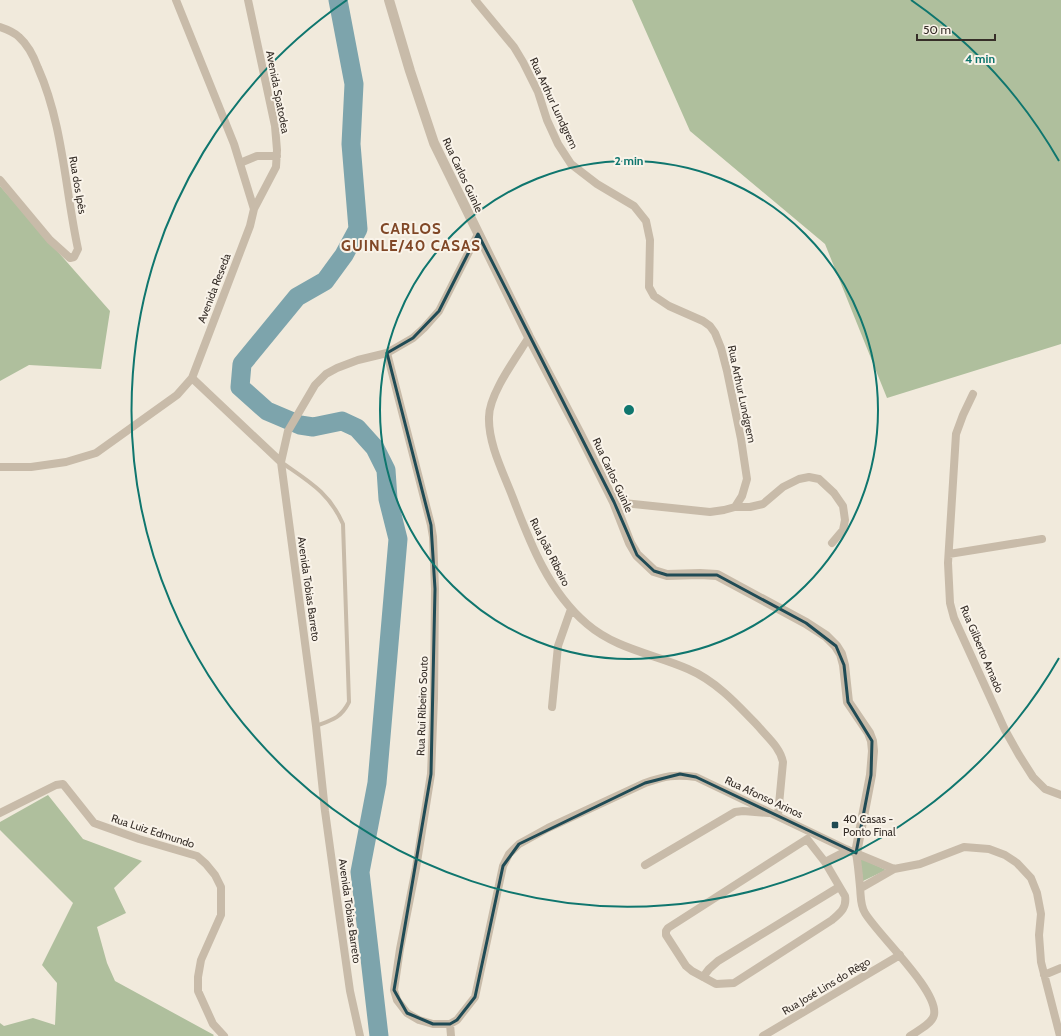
<svg xmlns="http://www.w3.org/2000/svg" width="1061" height="1036" font-family="Cabin,sans-serif">
<style>
.green{fill:#afbf9d}
.lines{fill:none;stroke-linecap:round;stroke-linejoin:round}
.river{stroke:#7da4ac;stroke-width:19}
.service{stroke:#c8bba9;stroke-width:4}
.minor{stroke:#c8bba9;stroke-width:8}
.tertiary{stroke:#c8bba9;stroke-width:10}
.marked{fill:none;stroke:#204b55;stroke-width:3;stroke-linejoin:round}
.ring{fill:none;stroke:#0f766e;stroke-width:2}
.poi-dot{fill:#204b55;stroke:#f9f3e9;stroke-width:1.5}
.labels{text-anchor:middle;dominant-baseline:central;stroke-width:4;stroke-linejoin:round;paint-order:stroke}
.street-label{font-size:11px;fill:#362e28;stroke:#f9f3e9}
.poi-label{font-size:11px;fill:#362e28;stroke:#f9f3e9;text-anchor:start}
.district-label{font-size:15px;font-weight:bold;letter-spacing:1px;fill:#804726;stroke:#f9f3e9}
.centre{fill:#0f766e;stroke:#f9f3e9;stroke-width:2}
.ring-label{font-size:12px;text-anchor:middle;font-weight:bold;fill:#0f766e;stroke:#f9f3e9;stroke-width:4;stroke-linejoin:round;paint-order:stroke}
</style>
<rect width="100%" height="100%" fill="#f1eadc"/>
<path class="green" d="M632,0H1061V344L887,398L825,244L690,131Z
M0,186L110,311L101,369L29,365L0,381Z
M48,795L83,839L142,861L114,888L126,913L97,927L107,963L115,981L214,1035L213,1036H0V1023L4,1026L33,1018L55,1025L57,983L42,965L73,903L0,830V822Z
M860,858L886,870L863,881Z"/>
<g class="lines">
<path class="river" d="M338,0L354,84L351,144L358,229L344,255L325,281L297,297L242,364L240,387L267,411L300,425L313,427L342,421L357,428L375,448L386,470L388,499L398,539L377,783L360,872L379,1036"/>
<path class="service" d="M281,462C308,481 329,492 343,524L349,702C341,718 332,720 316,726"/>
<path class="minor" d="M248,0L275,126L277,150L276,167L254,209
M475,0L514,47L523,62L538,92L547,120L558,144L571,164L597,184L634,206L646,221L650,240L649,287L654,296L669,306L703,321L710,326L715,333L721,348L727,371L741,439L747,479L742,496L735,507L724,510L710,512L614,502
M0,27C6,29 14,32 19,37C28,45 34,57 38,68C63,124 65,189 78,249L74,257L70,258L50,240L0,180
M240,163L257,156H277
M529,337C516,358 489,394 489,417C488,444 504,474 513,498C530,543 549,592 587,624C616,649 654,654 688,669C716,681 737,704 758,726C767,737 780,747 783,762L778,815
M387,353L431,525L433,537L435,589L434,698L431,774L416,868L400,949L394,990L397,1000L407,1013L419,1020L433,1024H450L457,1020L475,997L503,866L509,854L519,844L548,828L645,783C665,776 675,774 696,777L848,850L894,869L920,864L964,847L989,849L1005,855L1017,863L1031,878L1037,893L1041,914L1039,935L1041,962L1060,1036
M192,378L281,462
M973,394L963,415L956,434L948,563L950,603L954,618L1005,730L1019,755L1033,777L1045,789L1061,795
M0,467H31L66,462L96,453L177,395L192,378L250,226L254,209L234,144L176,0
M735,507H750L763,504L783,487L799,479L809,477L819,479L834,493L843,506L845,520L843,530L832,543
M949,554L1042,539
M552,707L558,646L571,609
M0,813L56,785L63,784L94,823L139,839L197,856L206,864L215,875L221,887V915L201,960L198,977V991L213,1024L224,1036
M807,839L825,862L845,896C847,908 840,913 832,920L734,983L716,984L692,971L686,966L666,935V931L668,928Z
M856,853C858,864 859,876 860,887C861,896 860,905 865,913C878,935 939,991 934,1015C932,1024 917,1031 910,1036
M825,862L848,850
M645,865L735,812L743,811L769,813
M861,888L894,869
M1044,975L1061,968
M703,977L709,969L718,961L839,887
M450,1024L451,1036
M360,1036L350,991L338,906L325,811L316,726L281,462L288,431L315,385L326,374L337,368L358,360L387,353L413,338L424,328L439,311L478,234
M763,1036L900,955"/>
<path class="tertiary" d="M389,0L410,71L434,143L529,337L580,434L614,502L630,543L637,555L654,571L667,575L700,574L717,575L806,623L826,636L836,646L841,654L844,665L848,702L869,733L872,741L873,751L871,775L856,853"/>
</g>
<path class="marked" d="M478,234L614,502L637,555L654,571L667,575H717L806,623L836,646L844,665L848,702L872,741L871,775L856,853L696,777L680,774L645,783L519,844L503,866L475,997L457,1020L450,1024H433L407,1013L394,990L431,774L435,589L431,525L387,353L413,338L439,311Z"/>
<g class="ring">
<circle cx="629" cy="410" r="249"/>
<path d="M1059 658A497 497 0 1 1 347 0M911 0A497 497 0 0 1 1059 161"/>
</g>
<rect class="poi-dot" x="831" y="821" width="8" height="8" rx="2"/>
<g class="labels">
<g class="street-label">
<text transform="translate(278 92) rotate(79)">Avenida Spatodea</text>
<text transform="translate(554 103) rotate(65)">Rua Arthur Lundgrem</text>
<text transform="translate(463 175) rotate(65)">Rua Carlos Guinle</text>
<text transform="translate(78 185) rotate(80)">Rua dos Ipês</text>
<text transform="translate(214 288) rotate(-69)">Avenida Reseda</text>
<text transform="translate(742 394) rotate(78)">Rua Arthur Lundgrem</text>
<text transform="translate(613 475) rotate(65)">Rua Carlos Guinle</text>
<text transform="translate(550 552) rotate(63)">Rua João Ribeiro</text>
<text transform="translate(309 589) rotate(82)">Avenida Tobias Barreto</text>
<text transform="translate(982 649) rotate(67)">Rua Gilberto Amado</text>
<text transform="translate(422 706) rotate(-88)">Rua Rui Ribeiro Souto</text>
<text transform="translate(764 797) rotate(25)">Rua Afonso Arinos</text>
<text transform="translate(153 831) rotate(18)">Rua Luiz Edmundo</text>
<text transform="translate(350 911) rotate(82)">Avenida Tobias Barreto</text>
<text transform="translate(826 986) rotate(-31)">Rua José Lins do Rêgo</text>
</g>
<g class="poi-label">
<text x="843" y="819">40 Casas -<tspan x="843" dy="13">Ponto Final</tspan></text>
</g>
<g class="district-label">
<text x="411" y="229">CARLOS<tspan x="411" dy="17">GUINLE/40 CASAS</tspan></text>
</g>
</g>
<circle cx="629" cy="410" r="6" class="centre"/>
<g class="ring-label">
<text x="980" y="63">4 min</text>
<text x="629" y="165">2 min</text>
</g>
<path d="M917 34v6h78v-6" fill="none" stroke="#362e28" stroke-width="2"/>
<text x="923" y="34" font-size="12" fill="#362e28" stroke="#f9f3e9" stroke-width="3" paint-order="stroke">50 m</text>
</svg>
